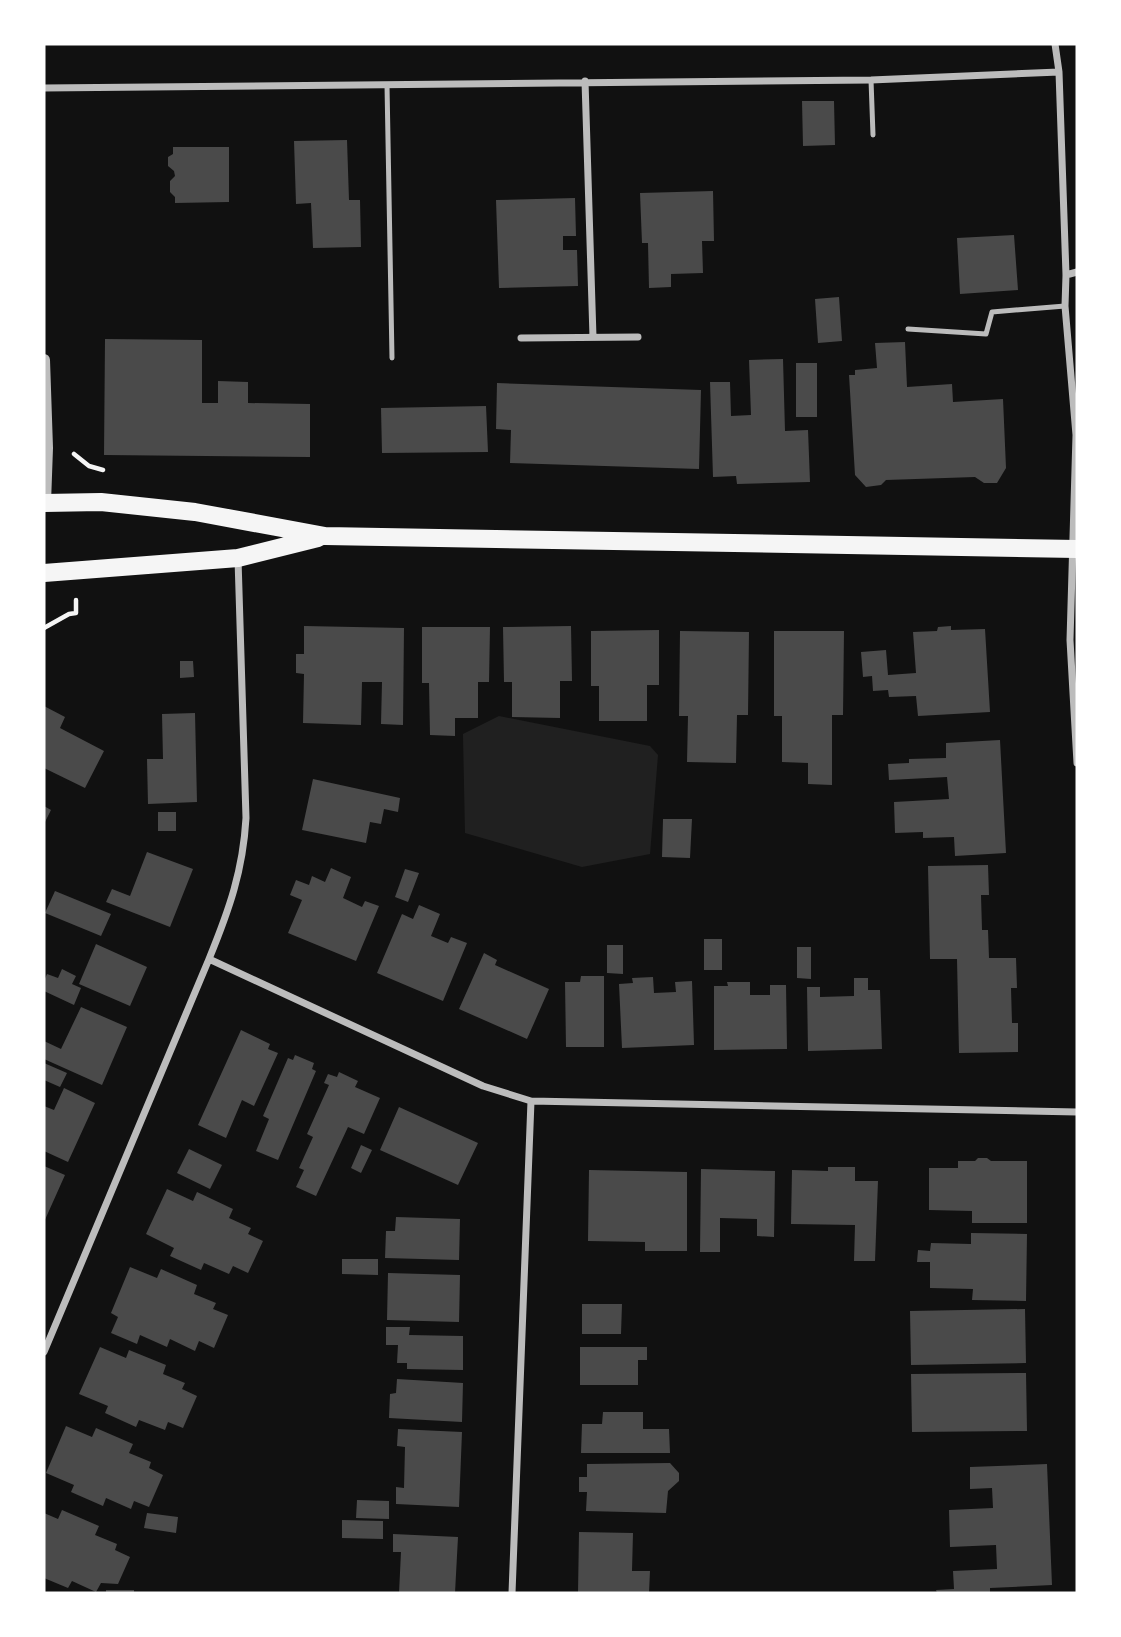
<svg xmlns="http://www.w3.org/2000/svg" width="1121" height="1637" font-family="Cabin,sans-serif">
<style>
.green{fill:#202020}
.building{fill:#4a4a4a}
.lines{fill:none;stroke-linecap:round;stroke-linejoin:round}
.path{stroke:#f5f5f5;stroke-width:4.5}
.service{stroke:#bcbcbc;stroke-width:5}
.minor{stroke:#bcbcbc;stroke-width:7}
.tertiary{stroke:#bcbcbc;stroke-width:12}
.primary{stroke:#f5f5f5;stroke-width:18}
</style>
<rect width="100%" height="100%" fill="#111"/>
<path class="green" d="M499,716L650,746L658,755L650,854L582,867L465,833L463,734Z"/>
<path class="building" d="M802,101H834L835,145L803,146Z
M347,140L349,200H360L361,247L313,248L311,203L296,204L294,141Z
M173,147H229V202L175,203V197L170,192V181L175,176L174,171L168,166V157L173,154Z
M713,191L714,241H702L703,273L671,274V287L649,288L648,243H642L640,193Z
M575,198L576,236H563V250H577L578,286L499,288L496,200Z
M1014,235L1018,290L960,294L957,238Z
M839,297L842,341L818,343L815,299Z
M105,339L202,340V403H218V381L248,382V403L310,404V457L104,455Z
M905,342L907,387L952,384L953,402L1003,399L1006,468L997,483H984L975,477L886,480L881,485L866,487L855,475L849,375H855V370L877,368L875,343Z
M783,359L785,431L808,430L810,482L737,484L736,476L713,477L710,382H730L731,416L751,415L749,360Z
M796,363H817V417H796Z
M497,383L701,390L699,469L510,463L511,430L496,429Z
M486,406L488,452L382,453L381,408Z
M304,626L404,628L403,725L381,724L382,682H362L361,725L303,723L304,674L296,673V654H304Z
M571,626L572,681H560V718L512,717V682H504L503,627Z
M951,626V630L985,629L990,712L918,716L916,696L889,697L888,690L873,691L872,676L863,677L861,652L886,650L888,675L916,673L913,632L937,631L938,627Z
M422,627H490L489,682H478V718H455V736L430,735L429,683H422Z
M659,630V685H647V721H599V686H591V631Z
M680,631L749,632L748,715H737L736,763L687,762L688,716H679Z
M774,631H844L843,715H832V785L808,784V763L782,762V716H774Z
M180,661H193L194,677L180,678Z
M44,706L65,717L60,728L104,751L85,788L44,768Z
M195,713L197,802L148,804L147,759H163L162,714Z
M1000,740L1006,853L955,856L954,837L923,838V832L895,833L894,802L949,799L947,777L889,780L888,764L909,763V759L946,758V743Z
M313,779L400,798L398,812L384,809L381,824L370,822L366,843L302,830Z
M44,806L51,810L44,824Z
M158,812H176V831H158Z
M663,819H692L690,858L662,857Z
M147,852L193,869L170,927L106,902L112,889L130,896Z
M988,865L989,895H981L982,930H988L989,958H1016L1017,988H1011L1012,1023H1018V1052L959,1053L957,959H930L928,866Z
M331,868L351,877L343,898L362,907L365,901L379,906L356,961L288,933L302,900L290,895L296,880L309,885L312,876L325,882Z
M405,869L419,873L408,902L395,897Z
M55,891L111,914L101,936L45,913Z
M419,905L440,914L431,936L448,943L451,937L467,943L443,1001L377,973L402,914L413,919Z
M704,939H722V970H704Z
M96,944L147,967L130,1006L79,984Z
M607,945H623V974L607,973Z
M797,947H811V979L797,978Z
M484,953L497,960L495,965L549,989L527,1039L459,1009Z
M62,969L76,976L72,984L81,988L74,1005L44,991V981L47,974L58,978Z
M581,976H604V1047H566L565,982H580Z
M653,977L654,993L676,992L675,982L692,981L694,1045L622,1048L619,984L633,983L632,978Z
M854,978H868V990H880L882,1049L808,1051L807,987H820V997L854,996Z
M727,982H750V995H770V985H786L787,1049L714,1050V986H728Z
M81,1007L127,1027L102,1085L44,1059V1041L61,1049Z
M241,1030L270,1044L268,1049L278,1053L254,1106L242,1100L226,1138L198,1125Z
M295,1055L314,1063L312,1069L316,1071L278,1160L256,1151L269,1119L263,1116L288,1058L293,1060Z
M44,1063L67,1073L60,1087L44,1080Z
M339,1072L358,1081L355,1087L380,1098L364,1134L348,1127L316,1196L296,1187L304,1170L299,1168L313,1137L307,1134L329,1085L324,1083L328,1074L337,1077Z
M64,1088L95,1103L68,1162L44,1151V1106L54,1110Z
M399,1107L478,1143L458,1185L380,1150Z
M361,1145L372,1150L361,1173L351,1168Z
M189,1149L222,1165L210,1189L177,1173Z
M978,1158H987L991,1161H1027V1223H972V1211L929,1210V1168H958V1161H975Z
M44,1166L65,1175L44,1222Z
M828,1167H855V1181H878L875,1261H854L855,1225L791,1224L792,1170L828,1171Z
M701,1169L775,1171L774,1237L757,1236V1219L720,1218V1252H700Z
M589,1170L687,1172V1251H645V1242L588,1241Z
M167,1189L193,1201L197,1192L233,1209L229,1218L251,1228L248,1234L263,1241L248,1273L233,1266L229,1274L204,1263L201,1270L170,1256L174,1248L146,1234Z
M396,1217L460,1219L459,1260L385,1258L386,1231H395Z
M971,1233L1027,1234L1026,1301L972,1300L973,1289L930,1288V1262H917L918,1250L930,1251L931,1243L971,1244Z
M342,1259H378V1275L342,1274Z
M130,1267L157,1278L161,1269L197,1285L194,1294L216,1303L213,1309L228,1315L214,1348L199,1341L195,1351L170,1339L167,1347L140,1335L137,1344L111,1333L118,1317L111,1313Z
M388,1273L460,1275L459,1322L387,1320Z
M582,1304H622L621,1334H582Z
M1025,1309L1026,1363L911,1365L910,1311Z
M386,1327H410L409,1335L463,1336V1370L407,1369V1363H397L398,1345H386Z
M100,1347L126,1358L129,1350L166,1365L163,1374L185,1383L182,1389L197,1396L183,1428L168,1422L165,1430L139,1420L136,1427L105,1413L108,1406L79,1394Z
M580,1347H647V1360H638V1385H580Z
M1026,1373L1027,1431L912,1432L911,1374Z
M397,1379L463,1383L462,1422L389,1418L390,1394L396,1393Z
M603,1412H643V1429H669L670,1453H581L582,1424H602Z
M66,1426L92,1437L96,1428L133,1444L129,1453L151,1462L149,1468L163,1475L149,1507L134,1501L131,1509L106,1498L103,1506L71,1492L74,1485L46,1473Z
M398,1429L462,1432L459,1507L396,1504V1487L404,1488L405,1447L397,1446Z
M670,1463L679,1473V1481L668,1491L666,1513L586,1511L587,1492H579V1477H587V1464Z
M1047,1464L1052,1585L990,1588V1593H937L936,1590L954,1589L953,1571L997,1569L996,1545L950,1547L949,1510L993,1508L992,1488L970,1489V1467Z
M357,1500L389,1501V1519L356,1518Z
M62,1510L99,1526L95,1535L117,1544L115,1550L130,1557L118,1584L101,1583L96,1592L72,1581L68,1588L44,1578V1513L58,1519Z
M147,1513L178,1517L176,1533L144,1528Z
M342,1520L383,1521V1539L342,1538Z
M579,1532L633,1533L632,1571H650L649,1593H578Z
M393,1534L458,1537L455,1593H399L401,1552H393Z
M106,1590H134V1593H106Z"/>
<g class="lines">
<path class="path" d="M74,454L89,466L103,470
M44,628L69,614L76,613V600"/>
<path class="service" d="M871,80L873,135
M387,85L392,358
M908,329L986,334L992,312L1065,306"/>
<path class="minor" d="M1055,44L1059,72L1066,275L1065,306L1076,435L1070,640L1077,763
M585,81L593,337
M44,88L871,80L1059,72
M1066,275L1077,272
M521,338L638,337
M209,959L483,1086L531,1101L1077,1112
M44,1352L209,959C229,910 243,871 246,818L238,559
M512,1593L531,1101"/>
<path class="tertiary" d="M44,360L47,448L45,503"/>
<path class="primary" d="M44,503L101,502L195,512L325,536L1077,549
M44,573L238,558L318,538"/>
</g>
<rect width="1121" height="1637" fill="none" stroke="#ffffff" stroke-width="91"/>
</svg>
